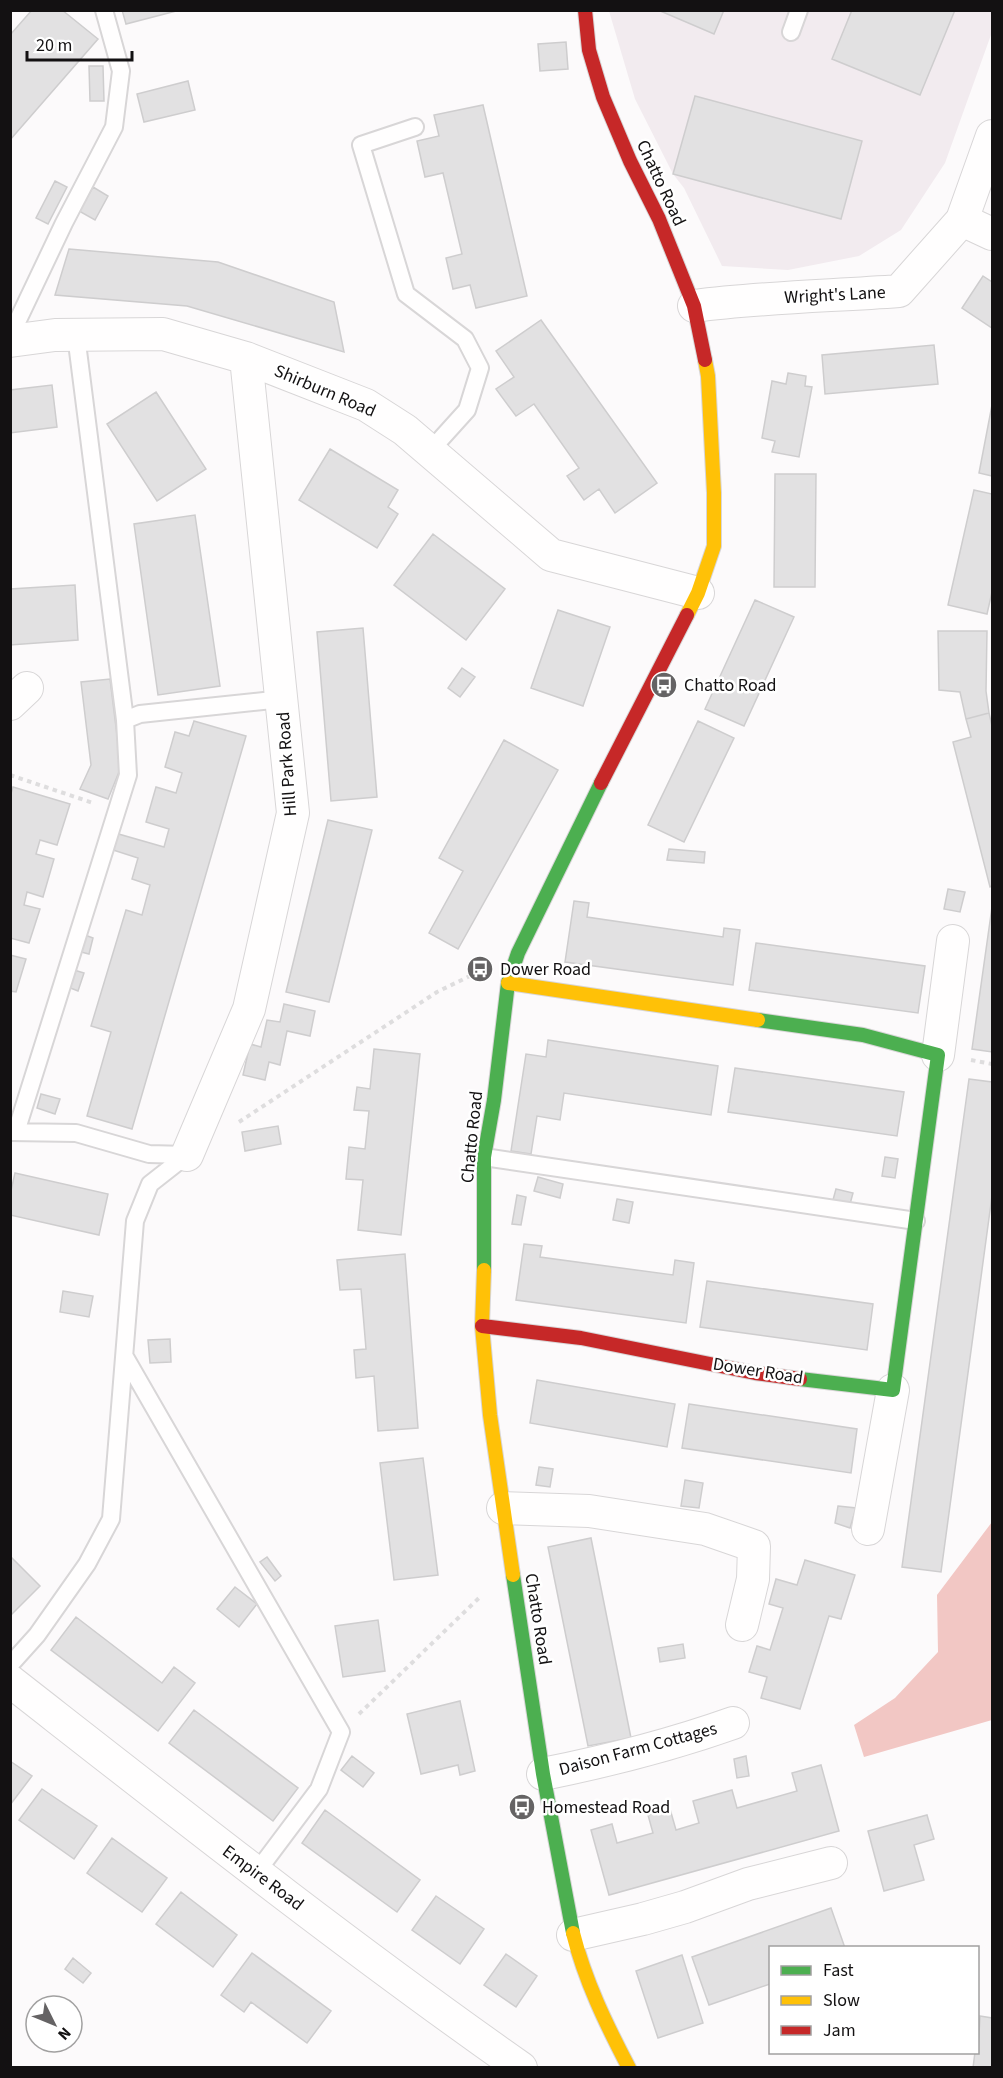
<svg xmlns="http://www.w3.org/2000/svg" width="1003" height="2078" font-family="'Source Sans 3',sans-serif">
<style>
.built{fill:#f2ebef}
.forest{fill:#f2c7c4}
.building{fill:#e2e1e2;stroke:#cecdce;stroke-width:1.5}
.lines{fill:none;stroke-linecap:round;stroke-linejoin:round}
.lane-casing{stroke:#d8d6d7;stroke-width:20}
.street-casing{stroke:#d8d6d7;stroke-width:34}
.fast-casing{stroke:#d8d6d7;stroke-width:16}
.slow-casing{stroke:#d8d6d7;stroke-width:16}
.jam-casing{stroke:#d8d6d7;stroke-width:16}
.path{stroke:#deddde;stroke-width:4;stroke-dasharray:4.5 4.5;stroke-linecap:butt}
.lane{stroke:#fffefe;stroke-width:16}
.street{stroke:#fffefe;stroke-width:32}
.fast{stroke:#4caf50;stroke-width:14}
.slow{stroke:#ffc107;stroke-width:14}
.jam{stroke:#c62828;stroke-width:14}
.labels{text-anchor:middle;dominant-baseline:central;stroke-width:5;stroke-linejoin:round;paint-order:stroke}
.street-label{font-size:18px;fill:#131112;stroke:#fff}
.poi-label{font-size:18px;fill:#131112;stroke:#fff;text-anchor:start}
</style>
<rect width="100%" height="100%" fill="#fcfafb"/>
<path class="built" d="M609,11H992V32L945,163L901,230L859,256L788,270L722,266L684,188L673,174L635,99Z"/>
<path class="forest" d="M992,1522V1720L864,1757L854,1725L895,1698L938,1652L937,1595Z"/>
<path class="building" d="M32,10H62L98,39L10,140V35Z
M122,10H180L126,24Z
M658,10H724L714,34Z
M852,10H955L920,95L832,59Z
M566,42L568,69L540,71L538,44Z
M89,66H103L104,101H90Z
M188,81L195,110L144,122L137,94Z
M695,96L862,141L841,219L673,174Z
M483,105L527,296L476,308L470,285L453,289L446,258L462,254L443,173L425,177L417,141L439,136L434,115Z
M55,181L67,187L48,224L36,218Z
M93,187L108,196L95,220L79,211Z
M69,249L218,262L334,302L344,352L187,306L55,295Z
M983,276L992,282V328L962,308Z
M541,320L657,483L615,513L599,489L584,500L567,476L579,468L534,404L516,416L496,389L514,377L496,351Z
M934,345L938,384L825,394L822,355Z
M788,373L806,376L805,386L812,387L799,457L772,452L775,441L762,438L772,381L786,384Z
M52,385L57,427L10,433V390Z
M156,392L206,469L157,501L107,424Z
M992,405V476L979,473Z
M330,449L398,490L388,507L398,514L377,548L299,500Z
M775,474H816L815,587H774Z
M974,490L992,494V592L987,614L948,605Z
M195,515L220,686L158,695L134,524Z
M433,534L505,589L466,640L394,585Z
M75,585L78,640L10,645V589Z
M755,600L794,617L744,726L705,709Z
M558,610L610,627L583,706L531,688Z
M363,628L377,797L331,801L317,632Z
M938,631H987L986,691L989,713L966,719L960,692L939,690Z
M462,668L475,677L460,697L448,688Z
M110,679L121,767L108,799L80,789L91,765L81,682Z
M989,713L992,726V886L990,887L953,742L971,737L966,719Z
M194,721L246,736L132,1129L87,1116L111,1032L91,1026L126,910L142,915L150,885L132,879L138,858L110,849L115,833L164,847L169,829L146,822L156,787L176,793L182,773L165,767L175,732L189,736Z
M698,721L734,738L684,842L648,825Z
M504,740L558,770L458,949L429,933L463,871L439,858Z
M13,787L70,804L57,845L40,840L36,854L54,859L43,897L27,892L24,905L40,909L29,943L10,938V797Z
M328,820L372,830L329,1002L286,992Z
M669,849L705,852L704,863L667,860Z
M948,889L965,892L960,912L944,909Z
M574,901L589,903L587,917L723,937L724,928L740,930L733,985L565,962Z
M992,907V1052L972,1049Z
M85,935L93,938L89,954L81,952Z
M756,943L925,966L918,1013L749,990Z
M10,955L26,959L16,992L10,991Z
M74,970L84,973L78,991L68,987Z
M284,1004L315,1011L310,1036L287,1031L280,1065L269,1062L265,1080L243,1075L250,1044L261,1047L267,1020L280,1022Z
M548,1040L718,1066L711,1115L564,1093L560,1120L537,1116L531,1154L511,1151L526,1054L546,1057Z
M374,1049L420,1054L401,1235L358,1230L363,1180L346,1179L349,1147L365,1149L369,1111L354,1110L357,1087L370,1089Z
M735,1068L904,1092L897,1136L728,1112Z
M969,1079L992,1082V1196L941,1572L902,1567Z
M41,1094L60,1099L55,1114L37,1108Z
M278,1126L281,1144L245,1151L242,1132Z
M885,1157L898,1159L895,1178L882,1176Z
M15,1173L108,1194L99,1235L10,1215V1195Z
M538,1177L563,1184L560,1198L534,1191Z
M836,1189L853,1193L850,1204L833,1200Z
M517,1195L526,1197L521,1225L512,1224Z
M617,1199L633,1202L629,1223L613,1220Z
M524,1244L542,1246L540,1257L673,1275L675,1260L694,1263L686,1323L516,1300Z
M405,1254L418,1428L378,1431L374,1376L356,1378L354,1350L366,1349L361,1289L340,1290L337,1260Z
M707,1281L873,1304L867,1350L700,1327Z
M63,1291L93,1296L89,1317L60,1312Z
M170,1339L171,1362L150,1363L148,1340Z
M537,1380L675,1404L667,1447L530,1423Z
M689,1404L857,1429L851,1473L682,1448Z
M423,1458L438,1575L394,1580L380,1463Z
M539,1467L553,1469L550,1487L536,1485Z
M685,1480L703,1483L699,1508L681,1506Z
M838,1506L856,1508L850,1528L835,1523Z
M591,1538L631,1738L588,1746L548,1547Z
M10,1556L40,1586L10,1616Z
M267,1557L281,1576L275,1581L260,1562Z
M805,1560L855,1575L841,1619L829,1616L800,1709L761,1698L767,1677L749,1672L757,1646L770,1650L783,1608L769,1604L776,1579L797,1585Z
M235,1587L257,1604L239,1627L217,1609Z
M76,1617L162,1683L174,1667L195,1683L158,1731L51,1650Z
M378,1620L385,1671L343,1677L335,1626Z
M683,1644L685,1658L660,1662L658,1648Z
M460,1701L475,1771L460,1775L458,1765L421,1774L407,1714Z
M194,1710L298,1788L273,1821L169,1743Z
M352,1756L374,1773L363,1787L341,1770Z
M746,1756L749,1776L737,1778L734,1759Z
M10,1761L32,1776L10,1805Z
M821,1765L839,1831L609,1895L591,1830L612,1824L617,1843L653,1833L648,1815L670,1809L676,1830L699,1823L693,1801L732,1790L737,1808L797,1791L792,1773Z
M42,1789L97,1826L74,1859L19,1820Z
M325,1810L420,1880L397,1912L302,1843Z
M927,1815L934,1839L914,1845L924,1880L884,1891L868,1831Z
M112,1838L167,1878L142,1912L87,1873Z
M181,1892L237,1935L213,1967L156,1924Z
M436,1896L484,1929L460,1964L412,1930Z
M831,1908L845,1948H770V1984L709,2005L692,1957Z
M252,1953L331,2011L307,2043L251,2002L244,2012L221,1995Z
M506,1954L537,1976L516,2007L484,1985Z
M682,1955L703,2023L658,2038L636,1971Z
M73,1958L91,1973L83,1983L65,1969Z
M980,2016L992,2018V2068H973L975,2052H978Z"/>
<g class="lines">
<defs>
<path id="lane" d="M791,32L799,10
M415,127L361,145L406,294L465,339L480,368L467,410L430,451
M76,335L125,720
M14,341L17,322L64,223L114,127L121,71L104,10
M10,1132L76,1133L149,1154L187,1155
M16,1132L128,775L125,720L140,714L282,699
M484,1157L916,1221
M125,1357L341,1732L319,1789L256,1873
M10,1665L37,1635L87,1564L111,1519L135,1221L150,1184L187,1155"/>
<path id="street" d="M962,220L992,234
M694,306C762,297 831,296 899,291L962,220L992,136
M10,341L55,335L163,334L246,358L366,405L405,430L551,555L698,593
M10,704L27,688
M938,1055L953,941
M187,1155L249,1009L293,813L246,358
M503,1508L589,1511L705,1529L754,1546L753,1579L742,1625
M868,1529L893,1390
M10,1681C179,1813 346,1945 521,2068
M543,1774C608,1761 671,1745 733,1723
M573,1935L643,1919L685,1907L748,1884L831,1863"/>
<path id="fast" d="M758,1020L863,1035L938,1055L893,1390L800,1379
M484,1270V1157L494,1100L508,983L518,953L601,783
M513,1575L543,1774L573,1933"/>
<path id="slow" d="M687,615L698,593L714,546V493L708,376L705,360
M508,983L758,1020
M484,1270L482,1326L490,1415L513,1575
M573,1933C585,1981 606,2024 629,2068"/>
<path id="jam" d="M585,10L589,50L603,97L630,161L659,219L694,306L705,360
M601,783L687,615
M482,1326L581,1338L755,1373L800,1379"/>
</defs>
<use href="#lane" class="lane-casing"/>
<use href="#street" class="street-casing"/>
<use href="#fast" class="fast-casing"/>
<use href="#slow" class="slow-casing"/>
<use href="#jam" class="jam-casing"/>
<path class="path" d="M10,775L93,803
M971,1060L992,1064
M239,1122L437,992L474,974
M359,1714L481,1596"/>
<use href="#lane" class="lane"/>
<use href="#street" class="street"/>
<use href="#fast" class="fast"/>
<use href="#slow" class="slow"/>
<use href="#jam" class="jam"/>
</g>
<defs>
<symbol id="bus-disc" viewBox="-11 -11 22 22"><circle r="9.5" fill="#656364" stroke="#fff"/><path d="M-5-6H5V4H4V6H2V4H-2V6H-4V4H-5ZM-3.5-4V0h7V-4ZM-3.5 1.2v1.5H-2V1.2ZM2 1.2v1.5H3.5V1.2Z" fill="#fff"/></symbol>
</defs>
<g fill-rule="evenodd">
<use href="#bus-disc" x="649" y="670" width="30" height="30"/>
<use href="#bus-disc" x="465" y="954" width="30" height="30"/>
<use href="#bus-disc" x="507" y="1792" width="30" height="30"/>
</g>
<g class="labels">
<g class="street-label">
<text transform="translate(661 183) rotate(65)">Chatto Road</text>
<text transform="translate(835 295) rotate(-3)">Wright's Lane</text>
<text transform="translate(325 391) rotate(23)">Shirburn Road</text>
<text transform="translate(287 764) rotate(-94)">Hill Park Road</text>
<text transform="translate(472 1137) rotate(-84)">Chatto Road</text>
<text transform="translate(758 1371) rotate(9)">Dower Road</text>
<text transform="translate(538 1619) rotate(81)">Chatto Road</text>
<text transform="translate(638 1749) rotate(-15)">Daison Farm Cottages</text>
<text transform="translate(263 1878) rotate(37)">Empire Road</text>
</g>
<g class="poi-label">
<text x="684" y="685">Chatto Road</text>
<text x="500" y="969">Dower Road</text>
<text x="542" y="1807">Homestead Road</text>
</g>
</g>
<rect width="1003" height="2078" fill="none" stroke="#131112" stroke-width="24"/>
<rect x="769" y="1946" width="210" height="108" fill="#ffffff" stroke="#a1a0a0" stroke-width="1.5"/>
<rect x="781" y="1966" width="30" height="9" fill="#4caf50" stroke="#a1a0a0" stroke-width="1.5"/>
<text x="823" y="1976" font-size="18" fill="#131112">Fast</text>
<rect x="781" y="1996" width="30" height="9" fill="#ffc107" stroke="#a1a0a0" stroke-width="1.5"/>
<text x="823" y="2006" font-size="18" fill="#131112">Slow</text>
<rect x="781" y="2026" width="30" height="9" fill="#c62828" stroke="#a1a0a0" stroke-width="1.5"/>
<text x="823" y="2036" font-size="18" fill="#131112">Jam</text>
<g transform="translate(54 2024) rotate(133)"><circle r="28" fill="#ffffff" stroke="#a1a0a0" stroke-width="1.5"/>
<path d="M0-4.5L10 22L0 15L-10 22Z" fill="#656364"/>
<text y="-9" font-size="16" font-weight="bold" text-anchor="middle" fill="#131112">N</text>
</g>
<path d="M27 51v9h105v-9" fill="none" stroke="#131112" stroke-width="3"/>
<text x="36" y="51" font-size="18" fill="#131112" stroke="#ffffff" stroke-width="4.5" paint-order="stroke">20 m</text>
</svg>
